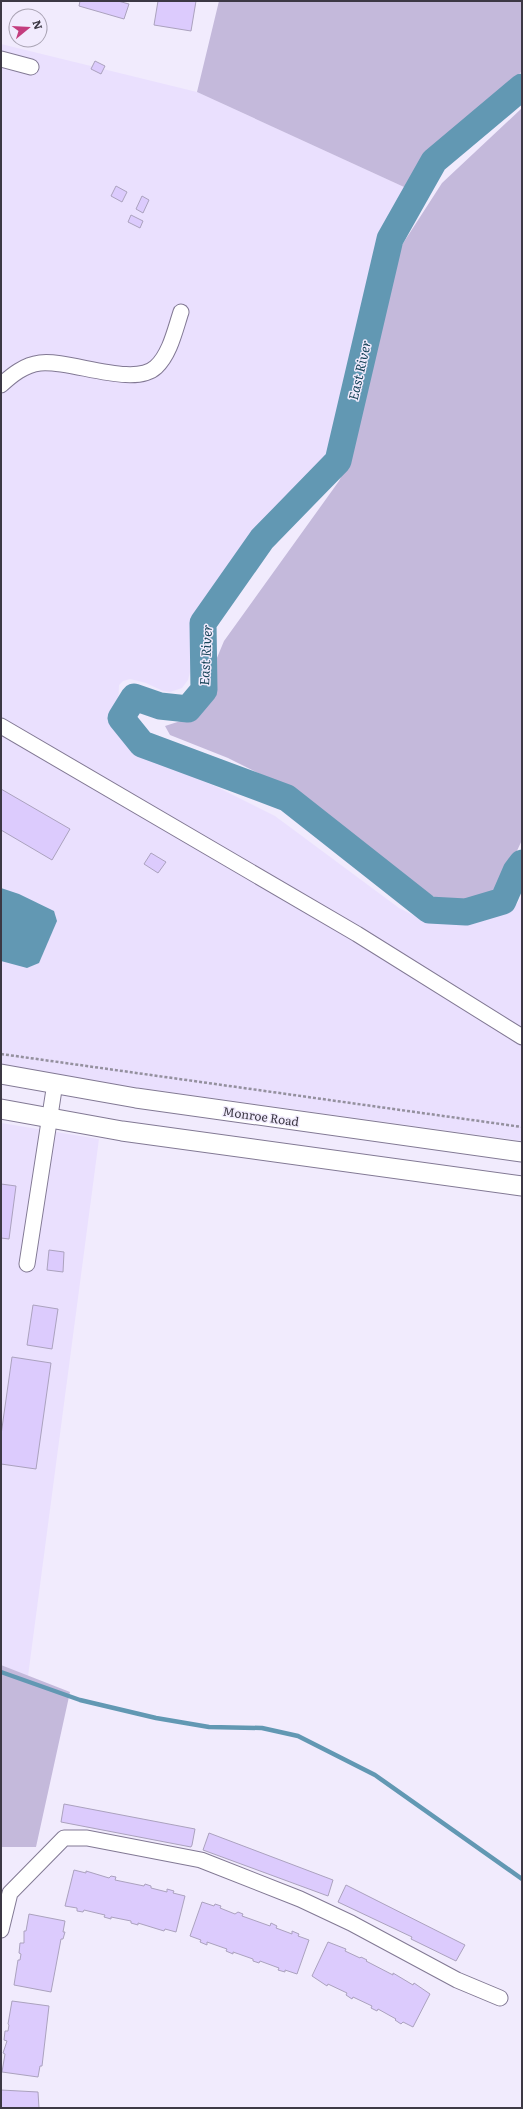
<svg xmlns="http://www.w3.org/2000/svg" width="523" height="2109" font-family="Literata,serif">
<style>
.built{fill:#eae0fe}
.green{fill:#c4b9db}
.water{fill:#6298b3}
.lines{fill:none;stroke-linecap:round;stroke-linejoin:round}
.stream{stroke:#6298b3;stroke-width:4.5}
.river{stroke:#6298b3;stroke-width:27}
.building{fill:#dccbfd;stroke:#aba2be}
.minor-casing{stroke:#827994;stroke-width:17}
.major-casing{stroke:#827994;stroke-width:21}
.path{stroke:#94909e;stroke-width:2.5;stroke-dasharray:3 2;stroke-linecap:butt}
.minor{stroke:#fff;stroke-width:15}
.major{stroke:#fff;stroke-width:19}
.labels{text-anchor:middle;dominant-baseline:central;stroke-width:3;stroke-linejoin:round;paint-order:stroke}
.street-label{font-size:12px;fill:#3c3844;stroke:#f1ebfd}
.water-label{font-size:13px;font-style:italic;fill:#164358;stroke:#f1ebfd}
</style>
<rect width="100%" height="100%" fill="#f1ebfd"/>
<path class="built" d="M1,44L197,92L404,187L387,219L365,289L341,423L334,442L321,463L249,543L206,608L194,637L192,664L188,680L182,688L170,692L163,691L146,683L130,679L123,681L119,685L118,707L126,732L144,753L157,761L217,787L275,816L399,908L419,918L451,922L473,920L504,911L517,904L522,896V1141L77,1079L1,1066Z
M1,1123L99,1139L28,1676L1,1665Z"/>
<path class="green" d="M219,1H522V71L513,81L462,124L404,187L197,92Z
M522,108V840L503,881L491,894L463,903L441,900L422,891L292,790L228,758L170,735L165,726L193,717L205,707L210,695L214,665L224,641L339,481L353,453L379,319L400,248L442,183Z
M1,1665L70,1692L36,1847H1Z"/>
<path class="water" d="M1,888L19,894L54,911L57,921L39,963L27,968L1,961Z"/>
<g class="lines">
<path class="stream" d="M1,1672L80,1700L156,1718L209,1727L262,1728L298,1736L375,1775L522,1879"/>
<path class="river" d="M522,87L434,161L390,239L338,461L262,539L203,623L204,690L188,709L160,706L134,697L121,718L142,744L287,798L429,910L466,912L503,901L516,871L522,863"/>
</g>
<path class="building" d="M80,1H118L129,4L124,19L79,6Z
M158,1H196L191,31L154,25Z
M95,61L105,66L101,74L91,69Z
M116,186L127,192L122,202L111,196Z
M142,196L149,200L143,213L136,209Z
M131,215L143,221L140,228L128,222Z
M1,789L70,829L52,860L1,830Z
M151,853L166,862L158,873L144,864Z
M1,1184L16,1186L9,1239L1,1238Z
M49,1250L64,1252L63,1272L47,1270Z
M33,1305L58,1309L52,1349L27,1345Z
M12,1357L51,1363L36,1469L1,1464V1435Z
M64,1804L195,1829L192,1845L191,1847L61,1822Z
M209,1833L333,1880L328,1896L203,1850Z
M74,1870L86,1873V1871L109,1878L111,1876L116,1877L115,1880L144,1886L145,1884L151,1886V1888L167,1892V1889L174,1891L173,1893L185,1896L176,1932L165,1929L164,1931L138,1923V1925L131,1923V1921L111,1917V1919L104,1917L105,1915L84,1910L83,1912L77,1911V1908L65,1906Z
M346,1885L465,1945L456,1961L411,1939L412,1937L338,1902Z
M202,1902L214,1906L215,1904L221,1906L220,1908L235,1914L238,1912L243,1914L242,1916L270,1926L271,1923L277,1926L276,1928L292,1934V1931L299,1934L298,1936L309,1940L297,1974L285,1970V1972L278,1970L279,1968L260,1961L259,1963L253,1961V1959L233,1952V1954L226,1951L227,1949L207,1942V1945L200,1942L201,1940L190,1936Z
M29,1914L65,1921L63,1932H65L63,1939H61L51,1992L14,1985L18,1960H20L21,1954L19,1953L20,1943H24V1931H26Z
M328,1942L346,1949L345,1951L360,1958L361,1957L367,1960L366,1961L393,1975V1973L413,1985L414,1983L430,1994L413,2027L403,2022L401,2024L395,2020L396,2019L378,2009L377,2011L371,2008L372,2006L353,1997L352,1999L346,1995L347,1993L328,1984L327,1986L312,1976Z
M12,2001L49,2006L42,2066H40L38,2077L2,2072L5,2054L3,2053L7,2041L4,2040L5,2031H8L9,2025L8,2024Z
M1,2090L38,2092L39,2108H1Z"/>
<g class="lines">
<defs>
<path id="minor" d="M1,59L31,67
M1,385C12,375 24,365 40,363C69,359 134,388 156,367C170,354 175,330 181,312
M1,726L357,934L522,1037
M27,1264L55,1083
M1,1930L10,1893L64,1838H87L201,1860L300,1899L351,1923L457,1980L500,1998"/>
<path id="major" d="M1,1074L136,1098L522,1152
M1,1109L122,1131L522,1186"/>
</defs>
<use href="#minor" class="minor-casing"/>
<use href="#major" class="major-casing"/>
<path class="path" d="M1,1054L522,1127"/>
<use href="#minor" class="minor"/>
<use href="#major" class="major"/>
</g>
<g class="labels">
<g class="street-label">
<text transform="translate(261 1116) rotate(8)">Monroe Road</text>
</g>
<g class="water-label">
<text transform="translate(359 370) rotate(-77)">East River</text>
<text transform="translate(205 655) rotate(-87)">East River</text>
</g>
</g>
<rect width="523" height="2109" fill="none" stroke="#3c3844" stroke-width="4"/>
<g transform="translate(28 28) rotate(72)"><circle r="19" fill="#f1ebfd" stroke="#a9a3b3"/>
<path d="M0-3L7 15L0 10L-7 15Z" fill="#c33d7e"/>
<text y="-6" font-size="11" font-weight="bold" text-anchor="middle" fill="#3c3844">N</text>
</g>
</svg>
